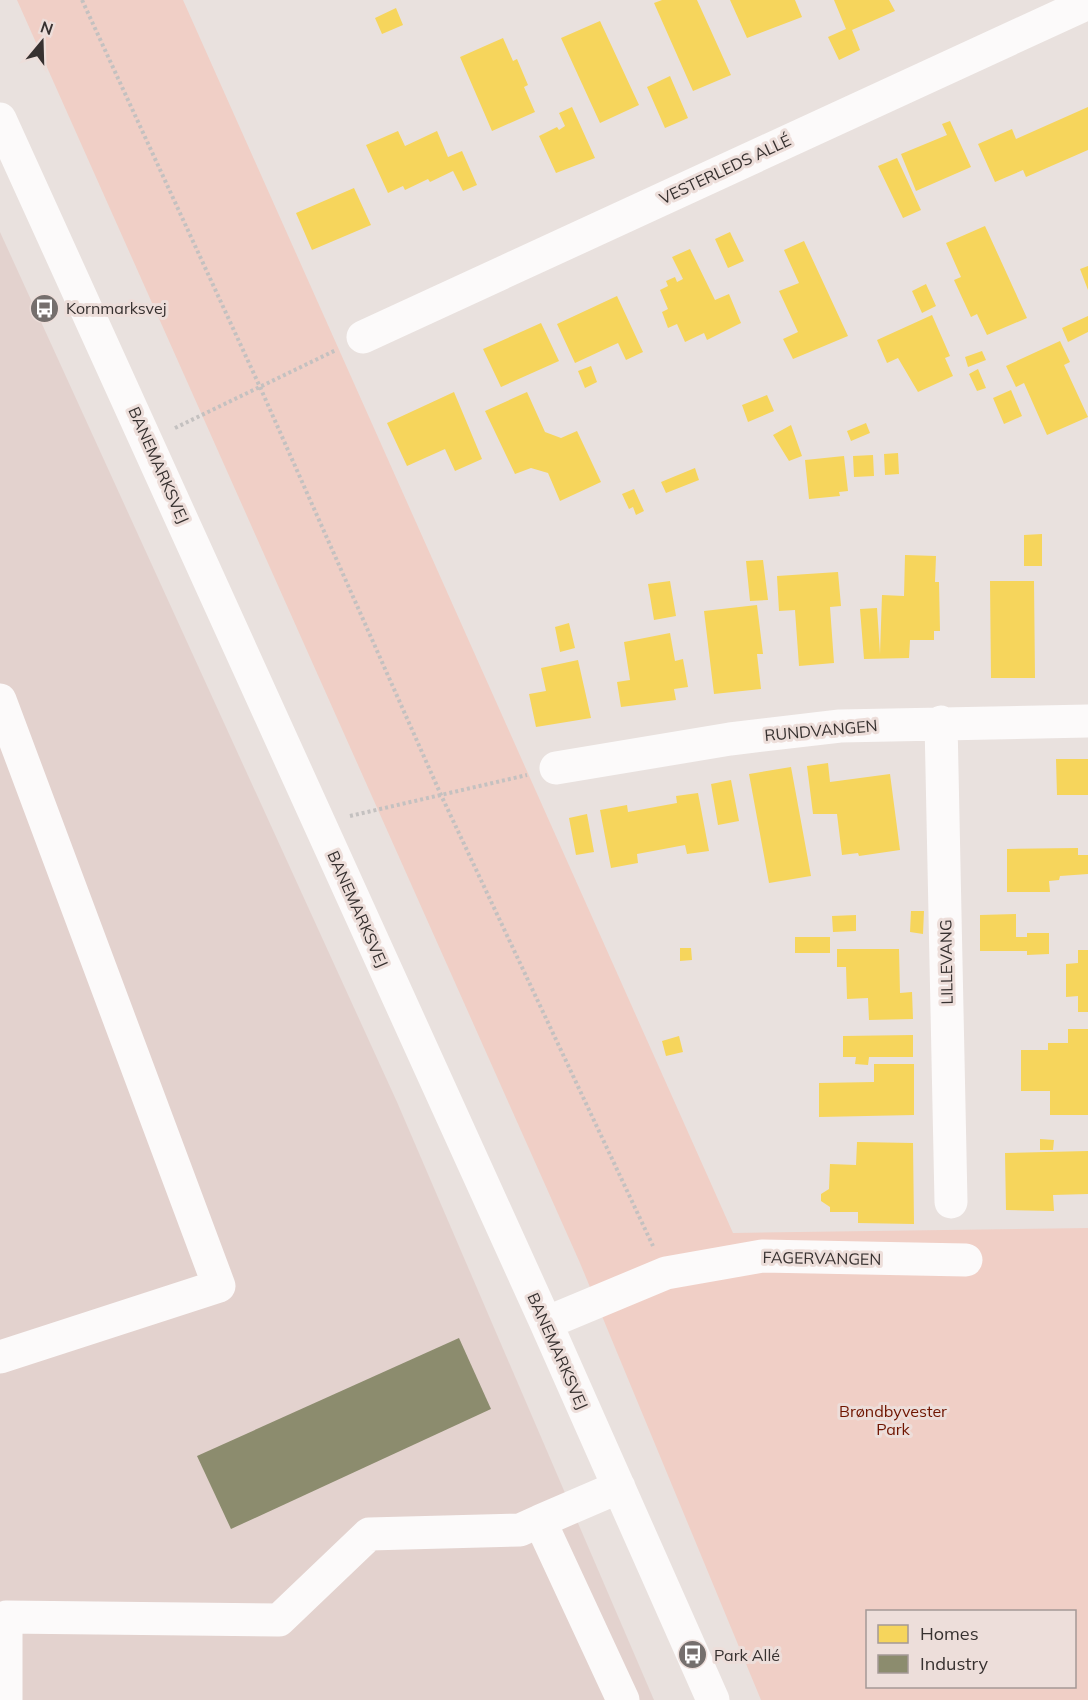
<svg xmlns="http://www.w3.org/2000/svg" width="1088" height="1700" font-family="Mulish,sans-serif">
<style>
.built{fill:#e3d2ce}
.green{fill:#f0cfc6;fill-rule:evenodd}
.homes{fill:#f6d55c}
.industry{fill:#8c8c6e}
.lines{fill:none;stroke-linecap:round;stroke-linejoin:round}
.path{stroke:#c4c1c0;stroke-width:4;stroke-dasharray:3 3;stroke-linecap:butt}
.minor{stroke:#fcfafa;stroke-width:33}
.labels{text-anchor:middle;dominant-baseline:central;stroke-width:6;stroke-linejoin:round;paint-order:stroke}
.street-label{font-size:16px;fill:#373130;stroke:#eddeda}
.poi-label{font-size:16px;fill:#373130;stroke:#eddeda;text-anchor:start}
.park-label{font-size:16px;fill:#6f1500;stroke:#eddeda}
</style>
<rect width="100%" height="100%" fill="#e9e1de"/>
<path class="built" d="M0,232L397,1102L654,1700H0Z"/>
<path class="green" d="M17,0H183L733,1233L1088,1228V1700H761L580,1263ZM868,1612H1074V1686H868Z"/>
<path class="homes" d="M662,0H697L731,75L693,91L654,3Z
M730,0H795L802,17L747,38Z
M834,0H889L895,11L852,30L860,50L839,60L828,37L846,29Z
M396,8L403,25L382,34L375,18Z
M600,21L639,105L600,123L561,38Z
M503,38L513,61L517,59L528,85L524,87L535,112L492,131L460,57Z
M670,76L688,118L665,128L647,87Z
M572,107L595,158L556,173L539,136L557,127L559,130L565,126L559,113Z
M1088,107V150L1026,177L1023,170L995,182L978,144L1012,129L1016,139Z
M950,121L971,167L916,191L901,154L947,135L942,124Z
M398,131L405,146L437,131L448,157L462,151L477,185L463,191L453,171L430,182L428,179L405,190L403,186L388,193L366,145Z
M897,158L921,210L903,218L878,166Z
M354,188L371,225L312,250L296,213Z
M985,226L1027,318L987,335L977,314L971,317L954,280L961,277L946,243Z
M730,232L744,261L728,268L715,239Z
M804,241L848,336L793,359L783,339L798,332L779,291L799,283L784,250Z
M690,249L715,300L729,294L741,323L707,340L704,333L685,342L677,324L668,328L662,312L668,309L660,290L668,286L666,281L675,277L677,282L683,279L672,257Z
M1088,266V290L1080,269Z
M926,284L936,306L922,313L912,291Z
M617,296L643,352L626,360L618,343L575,363L557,324Z
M932,315L950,356L945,358L953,376L918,392L898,358L887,363L877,340Z
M1088,316V332L1068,342L1062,328Z
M541,323L559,361L501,387L483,349Z
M1060,341L1070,362L1064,365L1088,417L1047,435L1024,383L1016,387L1006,366Z
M982,351L986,360L968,367L965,357Z
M591,366L597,382L585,388L578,371Z
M978,369L986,388L977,391L969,374Z
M1011,390L1022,416L1004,424L993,398Z
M454,392L482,459L455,471L445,449L407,466L387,423Z
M527,392L545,432L561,438L577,431L601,482L560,501L548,473L531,468L515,474L485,411Z
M767,395L774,411L748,422L742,405Z
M866,423L870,433L851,441L847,431Z
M791,425L802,456L789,461L773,435Z
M898,453L899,474L885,475L884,454Z
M873,455L874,476L854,477L853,456Z
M844,456L848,491L839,492L840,496L809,499L805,460Z
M695,468L699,480L666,493L661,482Z
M634,489L644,511L636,515L633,507L629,509L622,494Z
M1042,534V566H1024V535Z
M905,555L936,556L935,582H939L940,631H934V640H910L909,658L864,659L860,609L877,608L880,654L882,595L904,596Z
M763,560L768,600L750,601L746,561Z
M838,572L841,606L830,607L834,663L799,666L795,610L779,611L777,576Z
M670,581L676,616L654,620L648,584Z
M990,581H1034L1035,678H991Z
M757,605L763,654H757L761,689L714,694L704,611Z
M569,623L575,648L560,652L555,627Z
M670,633L675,661L683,659L688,687L674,689L676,700L621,707L617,682L630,680L624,642Z
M578,660L591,718L536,727L529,694L546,691L541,668Z
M1056,759H1088V795H1057Z
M828,763L830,782L890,774L900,850L859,856L858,853L842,855L837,814H813L807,766Z
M791,767L811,876L769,883L749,774Z
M731,780L739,821L718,825L711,784Z
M698,793L709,851L687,854L685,845L637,854L638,863L611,868L600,810L627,805L628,812L677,803L676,796Z
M587,814L594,852L576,855L569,818Z
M1078,848V855H1088V874L1060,876L1059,880L1049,881L1050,892H1007V849Z
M911,911H924L923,934L910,932Z
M1016,914V937H1027V933H1049V954L1027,955V951H980V915Z
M856,915V931L833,932L832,916Z
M795,937H830V953H795Z
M680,948H691L692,960L680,961Z
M837,949H899L900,993L912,992L913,1019L869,1020L868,998L847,999L846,967H837Z
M1078,950H1088V1012H1078V996L1066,997V964L1078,963Z
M1068,1029H1088V1115H1050V1091H1021V1050H1048V1043H1068Z
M913,1035V1057H869L868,1065L855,1064L856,1057H843V1036Z
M679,1036L683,1052L666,1056L662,1041Z
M874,1064H914V1115L819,1117V1083L874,1082Z
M1040,1139L1054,1140L1053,1150H1040Z
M857,1142L913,1143L914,1224L858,1223V1212H830V1207L821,1201V1194L829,1189L830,1164L856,1165Z
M1088,1151V1194L1053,1195L1054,1211L1006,1210L1005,1153Z"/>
<path class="industry" d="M459,1338L491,1409L231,1529L197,1456Z"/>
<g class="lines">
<path class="path" d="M82,0L260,387L441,795L653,1246
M175,428L336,350
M350,816L527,775"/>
<path class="minor" d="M0,119L546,1323L713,1700
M363,337L1088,3
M0,700L219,1286L0,1357
M941,722L951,1202
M556,768L730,739L840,726L1088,721
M546,1323L666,1273L762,1256L966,1260
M619,1487L540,1521L623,1700
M6,1700V1617L279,1620L369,1534L520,1530L540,1521"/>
</g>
<defs>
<symbol id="bus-disc" viewBox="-11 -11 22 22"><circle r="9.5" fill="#756f6d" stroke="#eddeda"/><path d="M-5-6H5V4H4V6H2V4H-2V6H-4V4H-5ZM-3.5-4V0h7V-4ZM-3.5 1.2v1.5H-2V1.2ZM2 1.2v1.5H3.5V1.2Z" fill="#fff"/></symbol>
</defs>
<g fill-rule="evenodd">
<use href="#bus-disc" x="28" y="292" width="33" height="33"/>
<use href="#bus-disc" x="676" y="1638" width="33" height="33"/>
</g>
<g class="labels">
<g class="street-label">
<text transform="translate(725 169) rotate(-25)">VESTERLEDS ALLÉ</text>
<text transform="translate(159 465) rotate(66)">BANEMARKSVEJ</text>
<text transform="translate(821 730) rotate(-5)">RUNDVANGEN</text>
<text transform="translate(358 909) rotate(66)">BANEMARKSVEJ</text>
<text transform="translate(946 962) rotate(-91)">LILLEVANG</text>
<text transform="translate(822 1258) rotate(1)">FAGERVANGEN</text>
<text transform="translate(558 1351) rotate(66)">BANEMARKSVEJ</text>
</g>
<g class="poi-label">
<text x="66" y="308">Kornmarksvej</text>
<text x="714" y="1655">Park Allé</text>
</g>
<g class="park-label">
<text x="893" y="1411">Brøndbyvester<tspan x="893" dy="18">Park</tspan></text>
</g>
</g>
<rect x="866" y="1610" width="210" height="78" fill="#eddeda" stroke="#a49996" stroke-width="1.5"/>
<rect x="878" y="1625" width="30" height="18" fill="#f6d55c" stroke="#a49996" stroke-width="1.5"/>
<text x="920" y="1640" font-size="18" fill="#373130">Homes</text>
<rect x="878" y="1655" width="30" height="18" fill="#8c8c6e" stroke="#a49996" stroke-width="1.5"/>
<text x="920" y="1670" font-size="18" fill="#373130">Industry</text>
<g transform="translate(42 42) rotate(19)" stroke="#eddeda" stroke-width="4.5" paint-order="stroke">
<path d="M0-4.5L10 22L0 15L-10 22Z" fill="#373130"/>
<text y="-9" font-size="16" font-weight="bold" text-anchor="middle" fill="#373130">N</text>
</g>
</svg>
